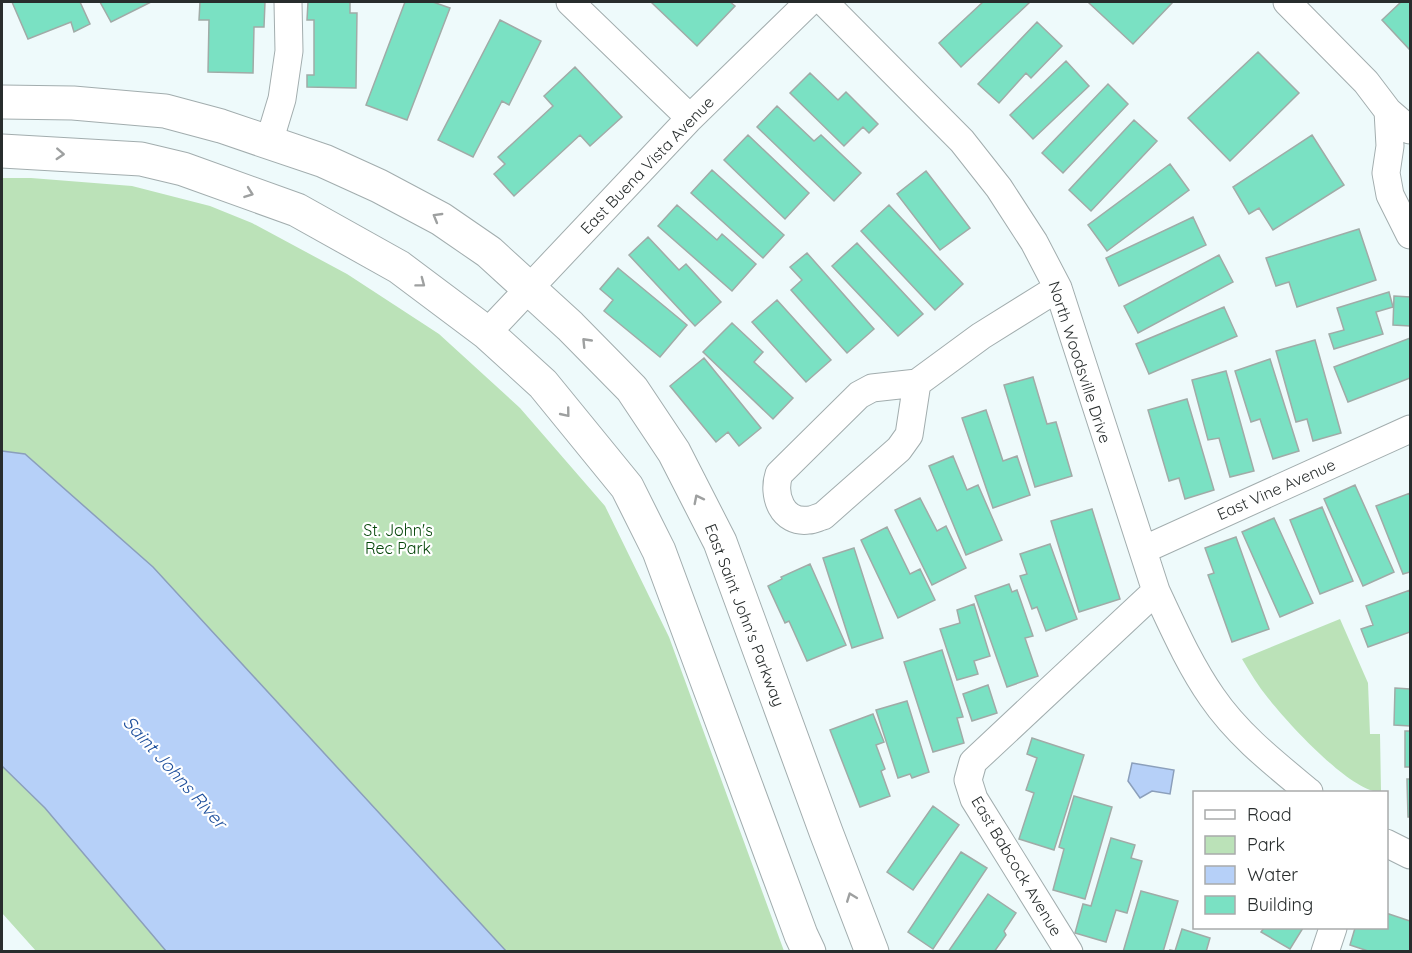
<svg xmlns="http://www.w3.org/2000/svg" width="1412" height="953" font-family="Quicksand,sans-serif">
<style>
.green{fill:#bbe2b8}
.water{fill:#b6d0f8;stroke:#8b9fbb;stroke-width:1.5}
.building{fill:#7ae1c3;stroke:#a0aba7;stroke-width:1.5}
.lines{fill:none;stroke-linecap:round;stroke-linejoin:round}
.minor-casing{stroke:#a2adae;stroke-width:29}
.secondary-casing{stroke:#a2adae;stroke-width:35}
.minor{stroke:#fff;stroke-width:27}
.secondary{stroke:#fff;stroke-width:33}
.oneway{stroke:#9ea0a0}
.labels{text-anchor:middle;dominant-baseline:central;stroke-width:4.5;stroke-linejoin:round;paint-order:stroke}
.street-label{font-size:16px;fill:#282d2d;stroke:#fff}
.park-label{font-size:16px;fill:#054609;stroke:#fff}
.water-label{font-size:18px;font-style:italic;fill:#1e4f9c;stroke:#fff}
</style>
<rect width="100%" height="100%" fill="#eefafb"/>
<path class="green" d="M2,178H31L132,186L210,206L252,223L347,274L439,334L520,408L605,506L669,637L784,951H36L2,913Z
M1340,619L1368,683L1370,734H1380L1381,792C1351,793 1287,722 1268,698C1258,686 1250,672 1242,659Z"/>
<path class="water" d="M2,451L25,454L153,567L506,951H166L45,808L2,766Z
M1132,763L1174,770L1170,794L1152,791L1140,798L1128,781Z"/>
<path class="building" d="M12,2H80L90,24L74,32L71,22L28,39Z
M100,2H151L111,22Z
M200,2H265L264,27H254L253,73L208,72L209,20H199Z
M308,2H350V13H357L356,88L307,87V75H314V20H307Z
M405,2H433L450,8L407,120L366,105Z
M651,2H730L735,6L697,46Z
M983,2H1030L961,67L939,43Z
M1090,2H1173L1133,44L1089,3Z
M1401,2H1410V50L1382,20Z
M500,20L541,41L509,105L502,101L473,157L438,140Z
M1037,22L1062,46L1031,78L1026,73L999,103L978,84Z
M1258,52L1299,93L1230,161L1188,118Z
M1066,61L1089,86L1033,139L1010,115Z
M575,67L622,117L590,146L580,135L514,196L494,174L505,164L498,157L553,106L544,96Z
M810,73L838,100L846,92L878,124L869,133L863,127L844,146L790,93Z
M1108,84L1128,104L1063,173L1042,153Z
M777,106L814,141L821,135L861,173L834,201L757,127Z
M1134,120L1157,141L1091,211L1069,190Z
M748,135L809,193L785,219L724,160Z
M1312,135L1344,185L1273,230L1259,208L1249,214L1233,187Z
M1170,164L1189,190L1107,251L1088,225Z
M712,170L784,235L763,258L691,193Z
M926,171L970,228L940,250L897,194Z
M677,205L717,240L722,234L756,264L732,291L658,226Z
M889,205L963,284L935,310L861,231Z
M1193,217L1206,245L1119,286L1106,258Z
M1359,229L1376,280L1297,307L1289,282L1276,286L1266,258Z
M648,237L679,270L686,264L721,302L695,326L629,255Z
M857,243L923,314L898,336L832,266Z
M807,253L874,329L847,353L791,290L802,280L790,267Z
M1219,255L1233,282L1138,333L1124,306Z
M618,268L687,325L660,357L604,311L613,300L600,289Z
M1389,292L1393,307L1376,312L1383,334L1334,349L1329,334L1344,330L1337,308Z
M1394,296L1410,297V326L1393,325Z
M777,300L831,360L806,382L752,322Z
M1224,307L1237,336L1149,374L1136,344Z
M732,323L763,352L754,362L793,398L773,419L703,352Z
M1410,338V378L1348,402L1334,367Z
M1315,340L1341,433L1313,441L1307,419L1296,422L1276,351Z
M704,358L761,428L739,446L728,432L716,442L670,386Z
M1270,359L1299,451L1273,459L1260,419L1251,422L1235,371Z
M1226,371L1254,471L1230,477L1219,438L1208,440L1192,380Z
M1033,377L1047,424L1056,422L1072,476L1035,487L1004,385Z
M1187,399L1214,490L1185,499L1179,478L1169,481L1148,410Z
M986,410L1003,461L1017,456L1030,495L993,508L962,418Z
M953,456L967,490L978,485L1002,540L966,555L929,466Z
M1355,485L1394,572L1363,586L1324,499Z
M1410,493V572L1403,574L1376,506Z
M920,498L937,531L946,526L966,568L932,585L895,510Z
M1322,507L1353,581L1320,594L1290,520Z
M1092,509L1120,599L1079,612L1051,521Z
M1274,518L1313,603L1280,617L1242,532Z
M887,527L910,574L920,569L935,600L898,618L861,540Z
M1236,537L1269,629L1232,642L1208,575L1214,573L1205,548Z
M1050,544L1077,619L1046,631L1037,607L1032,609L1020,576L1027,574L1020,554Z
M854,548L883,638L852,648L823,558Z
M810,564L846,645L807,661L789,621L785,623L768,586L782,579L781,577Z
M1009,584L1012,592L1017,590L1033,636L1025,638L1038,676L1007,687L975,596Z
M1410,590V632L1368,647L1361,629L1373,625L1366,606Z
M974,604L990,656L974,661L978,674L957,680L940,629L960,623L957,610Z
M942,650L963,717L957,718L964,743L933,752L904,662Z
M988,685L997,713L972,721L963,694Z
M1395,688L1410,689V726L1394,725Z
M907,701L929,772L912,778L910,774L898,778L876,710Z
M873,714L884,742L876,745L885,769L881,771L890,796L860,807L830,730Z
M1405,731H1410V767H1405Z
M1032,738L1084,755L1054,850L1019,839L1034,793L1026,790L1037,758L1027,754Z
M1407,779H1410V817H1408Z
M1074,796L1112,807L1085,899L1053,890L1064,849L1059,847Z
M933,806L959,825L913,890L887,872Z
M1111,838L1135,845L1131,858L1142,861L1127,913L1116,910L1106,942L1075,933L1083,904L1091,906Z
M961,852L987,868L933,949L908,932Z
M1141,891L1178,901L1163,952H1123Z
M988,894L1016,913L1004,931L1006,935L994,952H948Z
M1386,913L1410,921V952H1371L1350,945L1355,928H1386Z
M1264,928H1303L1290,949L1261,932Z
M1182,929L1210,938L1206,952H1170V950L1175,951Z"/>
<g class="lines">
<defs>
<path id="minor" d="M570,2L690,118
M824,2L962,141L999,188L1034,242L1058,288L1156,591C1173,627 1189,664 1212,697C1238,735 1274,763 1309,792
M1287,2L1366,82L1388,111L1410,130
M1388,111L1390,146L1386,173L1390,195L1410,235
M269,142L282,99L289,51L288,2
M487,333L690,118L809,2
M917,383L909,435L899,449L823,516C818,517 814,520 809,520C782,524 772,495 779,474L859,395L872,388L917,383L981,336L1058,288
M1143,550L1410,429
M1386,843L1410,855
M1069,952L974,799L968,780L973,762L1156,591
M1325,952L1333,928"/>
<path id="secondary" d="M2,102L73,103L165,111L221,126L324,161L379,186L441,219L489,252L570,326L632,389L674,452L720,542L826,832L872,952
M2,151L141,159L183,169L297,210L399,267L487,333L543,384L627,487L659,551L801,935L809,952"/>
</defs>
<use href="#minor" class="minor-casing"/>
<use href="#secondary" class="secondary-casing"/>
<use href="#minor" class="minor"/>
<use href="#secondary" class="secondary"/>
</g>
<defs><path id="oneway-chevron" d="M-2-3.5L2.5 0L-2 3.5" fill="none" stroke-width="1.6" stroke-linecap="round" stroke-linejoin="round" transform="scale(1.5)"/></defs>
<g class="oneway">
<use href="#oneway-chevron" transform="translate(60 154) rotate(3)"/>
<use href="#oneway-chevron" transform="translate(249 193) rotate(20)"/>
<use href="#oneway-chevron" transform="translate(437 217) rotate(-150)"/>
<use href="#oneway-chevron" transform="translate(421 283) rotate(37)"/>
<use href="#oneway-chevron" transform="translate(586 342) rotate(-134)"/>
<use href="#oneway-chevron" transform="translate(566 413) rotate(51)"/>
<use href="#oneway-chevron" transform="translate(698 499) rotate(-117)"/>
<use href="#oneway-chevron" transform="translate(851 897) rotate(-111)"/>
</g>
<g class="labels">
<g class="street-label">
<text transform="translate(647 165) rotate(-46)">East Buena Vista Avenue</text>
<text transform="translate(1080 362) rotate(72)">North Woodsville Drive</text>
<text transform="translate(1276 489) rotate(-24)">East Vine Avenue</text>
<text transform="translate(745 615) rotate(69)">East Saint John's Parkway</text>
<text transform="translate(1017 866) rotate(59)">East Babcock Avenue</text>
</g>
<g class="park-label">
<text x="398" y="530">St. John's<tspan x="398" dy="18">Rec Park</tspan></text>
</g>
<g class="water-label">
<text transform="translate(175 772) rotate(48)">Saint Johns River</text>
</g>
</g>
<rect width="1412" height="953" fill="none" stroke="#282d2d" stroke-width="6"/>
<rect x="1193" y="791" width="195" height="138" fill="#ffffff" stroke="#a9abab" stroke-width="1.5"/>
<rect x="1205" y="810" width="30" height="9" fill="#ffffff" stroke="#a9abab" stroke-width="1.5"/>
<text x="1247" y="821" font-size="18" fill="#282d2d">Road</text>
<rect x="1205" y="836" width="30" height="18" fill="#bbe2b8" stroke="#a9abab" stroke-width="1.5"/>
<text x="1247" y="851" font-size="18" fill="#282d2d">Park</text>
<rect x="1205" y="866" width="30" height="18" fill="#b6d0f8" stroke="#a9abab" stroke-width="1.5"/>
<text x="1247" y="881" font-size="18" fill="#282d2d">Water</text>
<rect x="1205" y="896" width="30" height="18" fill="#7ae1c3" stroke="#a9abab" stroke-width="1.5"/>
<text x="1247" y="911" font-size="18" fill="#282d2d">Building</text>
</svg>
